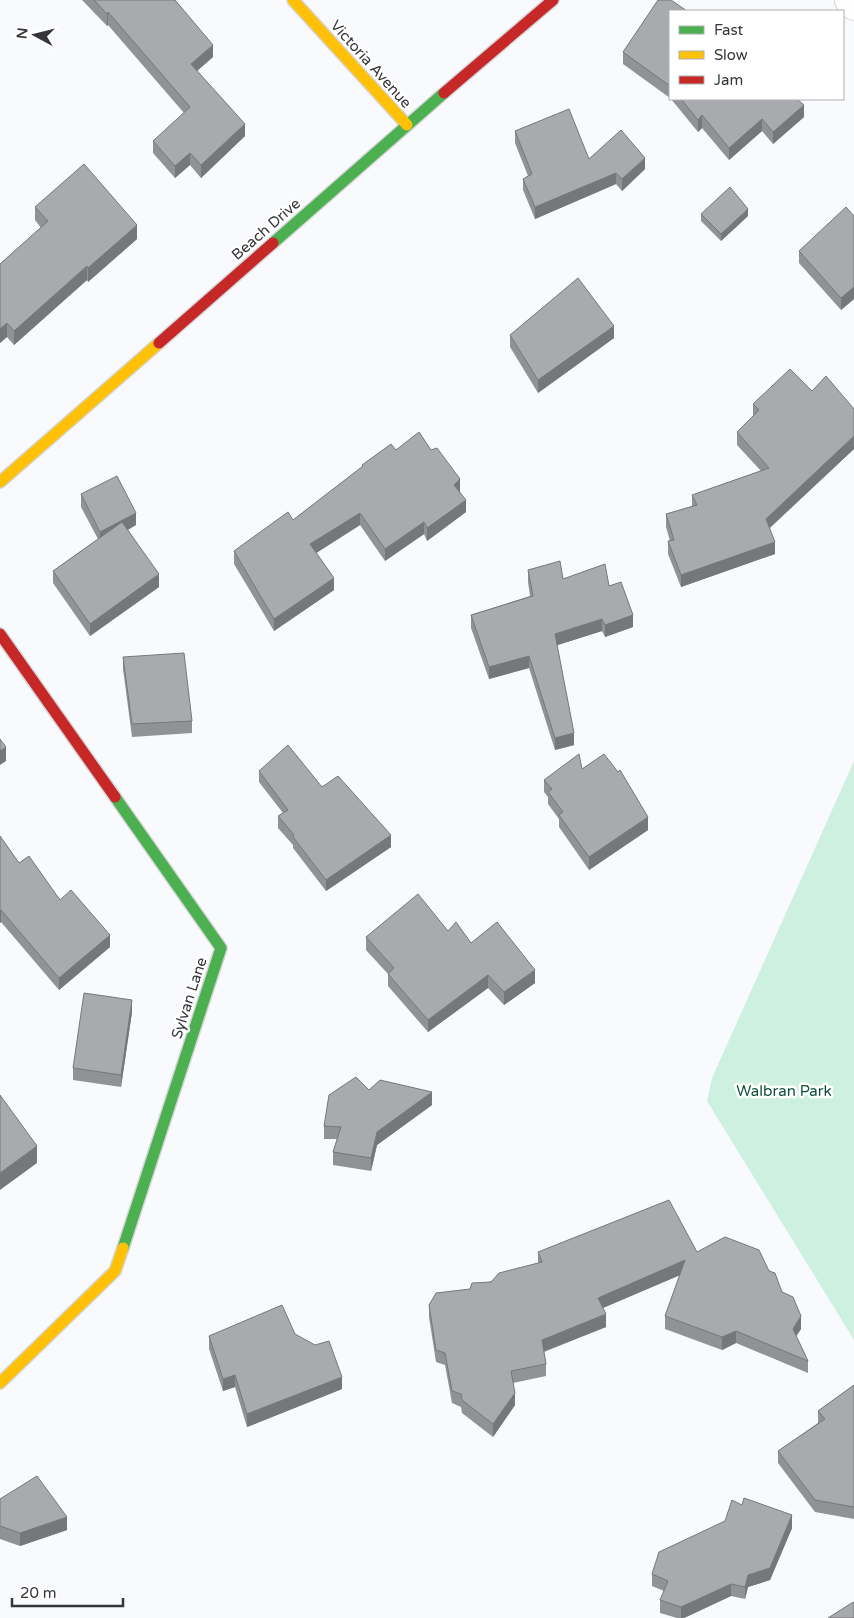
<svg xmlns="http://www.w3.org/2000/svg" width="854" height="1618" font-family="'Varela Round',sans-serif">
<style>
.green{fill:#cef0e1}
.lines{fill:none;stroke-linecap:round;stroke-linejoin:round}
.street-casing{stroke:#d5d6d8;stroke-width:30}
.fast-casing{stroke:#d5d6d8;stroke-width:14}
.slow-casing{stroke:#d5d6d8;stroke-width:14}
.jam-casing{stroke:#d5d6d8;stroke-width:14}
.street{stroke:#fefeff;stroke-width:28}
.fast{stroke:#4caf50;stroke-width:11}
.slow{stroke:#ffc107;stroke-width:11}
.jam{stroke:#c62828;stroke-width:11}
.wall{fill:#919295}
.shaded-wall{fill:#767779}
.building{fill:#a9aaad;stroke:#767779}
.labels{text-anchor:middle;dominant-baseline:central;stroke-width:5;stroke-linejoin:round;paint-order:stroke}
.street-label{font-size:15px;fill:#353637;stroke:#fff}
.park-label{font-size:15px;fill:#0f5239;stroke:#fff}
</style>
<rect width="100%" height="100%" fill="#f8fafd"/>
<path class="green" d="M854,761V1340L707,1101L712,1078Z"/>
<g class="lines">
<defs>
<path id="street" d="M849,0L854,6"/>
<path id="fast" d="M273,243L444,93
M115,797L221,948L123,1248"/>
<path id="slow" d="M293,0L407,125
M0,482L159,343
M0,1383L115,1271L123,1248"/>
<path id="jam" d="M444,93L553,0
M159,343L273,243
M0,634L115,797"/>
</defs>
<use href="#street" class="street-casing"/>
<use href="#fast" class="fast-casing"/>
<use href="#slow" class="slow-casing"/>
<use href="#jam" class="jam-casing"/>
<use href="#street" class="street"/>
<use href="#fast" class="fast"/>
<use href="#slow" class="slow"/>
<use href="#jam" class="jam"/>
</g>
<path class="wall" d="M82,0H175L213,57L197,71L245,136L201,178L190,165L175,178L153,153V141L184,113L108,25L107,26Z
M670,11V98L623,64V52Z
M671,99H797L804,117L773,144L762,131L729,160L702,128L698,132Z
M515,131L589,159L645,169L622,191L616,184L535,219L523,190V179L528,176L515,143Z
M35,207L137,239L88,282L87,280L14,345L7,337L0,343V264L41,228L35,220Z
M701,214L748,216L721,241L701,221Z
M854,216V299L841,310L799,263V251Z
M510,335L614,338L538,393L510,347Z
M753,404L854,449L770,528L775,554L681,587L668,554V541H670L666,527V514L692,506V495L761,471L737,445V432L753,417Z
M396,450L460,492L466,512L427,541L424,534L385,561L360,525L316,553L334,590L274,631L234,564V551L293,520L362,467V465Z
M81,494L136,525L128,530L159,587L90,636L53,583V571L98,539L81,507Z
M528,570L563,579L609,586L633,627L605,637L602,631L557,645L574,745L555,750L529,668L489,679L471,628V615L530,596L528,582Z
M123,657L192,721V733L132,737L123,669Z
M582,769L648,830L589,870L559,827V819L548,804V797L544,792V780Z
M259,771L322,787L391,847L326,891L293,848V845L278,828V816L283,813L259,782Z
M0,836L19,863L60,900L110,947L59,990L1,922L0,923Z
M448,931L471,943L535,983L504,1005L488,988L428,1032L388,986V974L366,950V937Z
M132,1012L121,1087L73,1080V1068Z
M369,1090L432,1105L377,1145L371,1171L333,1165V1152L337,1139H324V1126Z
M538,1252H697L769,1271L782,1292L801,1329L796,1336L808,1361V1373L736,1343L722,1350L665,1329V1316L680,1275L603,1308L606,1327L544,1352L546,1364V1376L513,1383L515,1405L493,1437L462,1413L461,1407L452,1403L445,1365L436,1362L429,1317V1305L538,1263Z
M295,1334L342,1389L247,1427L235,1387L223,1391L209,1349V1336Z
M854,1385V1519L815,1512L778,1463V1451L818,1423V1411Z
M0,1499L67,1530L20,1546L0,1539Z
M742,1505L792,1528L770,1580L748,1587L745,1599L731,1596L684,1618H677L660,1613V1600L664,1591L652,1586V1574L725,1521Z"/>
<path class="shaded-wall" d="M108,12V25L107,26V14Z
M213,45V57L191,76V64Z
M804,105V117L773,144V132Z
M702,115V128L698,132V120Z
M762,119V131L729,160V148Z
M245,124V136L201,178V165Z
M190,153V165L175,178V166Z
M645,158V169L622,191V179Z
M616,173V184L535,219V207Z
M748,209V216L721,241V234Z
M137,225V239L88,282V268Z
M87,266V280L14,345V331Z
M854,287V299L841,310V298Z
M7,323V337L0,343V329Z
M614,326V338L538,393V380Z
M854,436V449L766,531V519Z
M460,479V492L454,498V485Z
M466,500V512L427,541V528Z
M136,513V525L100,544V532Z
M360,513V525L310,557V544Z
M424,522V534L385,561V549Z
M775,542V554L681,587V575Z
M159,574V587L90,636V624Z
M334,578V590L274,631V619Z
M633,615V627L605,637V625Z
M602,619V631L555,646V634Z
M529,656V668L489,679V667Z
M574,733V745L555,750V738Z
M6,747V761L0,765V751Z
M648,817V830L589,870V857Z
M391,835V847L326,891V880Z
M0,910H1V922L0,923Z
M110,935V947L59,990V978Z
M535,970V983L504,1005V992Z
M488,975V988L428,1032V1020Z
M132,1000V1012L121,1087V1075Z
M432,1092V1105L377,1145L371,1171V1158L377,1132Z
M37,1146V1163L0,1190V1173Z
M685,1260V1273L598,1310V1298Z
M606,1314V1327L542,1352V1340Z
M801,1316V1329L793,1341V1329Z
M736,1331V1343L722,1350V1337Z
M235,1375V1387L223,1391V1379Z
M342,1377V1389L247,1427V1414Z
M515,1393V1405L493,1437V1424Z
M792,1515V1528L770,1580L748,1587L745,1599V1587L748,1575Z
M67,1517V1530L20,1546V1533Z
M731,1584V1596L684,1618H681V1607Z"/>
<path class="building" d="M94,0H175L213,45L191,64L245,124L201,165L190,153L175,166L153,141L190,107L108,12L107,14Z
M658,0H671L687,11H670V86L623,52Z
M681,99H797L804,105L773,132L762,119L729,148L702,115L698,120Z
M569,109L589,159L621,130L645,158L622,179L616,173L535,207L523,179L532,174L515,131Z
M84,164L137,225L88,268L87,266L14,331L7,323L0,329V264L48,221L35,207Z
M730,187L748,209L721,234L701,214Z
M846,207L854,216V287L841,298L799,251Z
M578,278L614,326L538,380L510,335Z
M790,369L812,391L826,376L854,409V436L766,519L775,542L681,575L668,541L674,540L666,514L697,505L692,495L769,468L737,432L759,410L753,404Z
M419,432L431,450L437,448L460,479L454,485L466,500L427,528L424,522L385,549L360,513L310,544L334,578L274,619L234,551L288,512L293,520L363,466L362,465L391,444L396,450Z
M117,476L136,513L100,532L81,494Z
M122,522L159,574L90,624L53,571Z
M560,561L563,579L605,564L609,586L621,582L633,615L605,625L602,619L555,634L574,733L555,738L529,656L489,667L471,615L533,596L528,570Z
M184,653L192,721L132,724L123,657Z
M0,739L6,747L0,751Z
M288,745L322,787L338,776L391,835L326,880L293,837L294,835L278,816L288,810L259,771Z
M579,754L582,769L604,754L618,772L620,770L648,817L589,857L559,815L563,812L548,792L552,789L544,780Z
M0,836L19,863L29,856L60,900L71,890L110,935L59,978L1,910H0Z
M418,894L448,931L456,922L471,943L497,922L535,970L504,992L488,975L428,1020L388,974L394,968L366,937Z
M84,993L132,1000L121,1075L73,1068Z
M356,1077L369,1090L380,1080L432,1092L377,1132L371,1158L333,1152L341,1127L324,1126L329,1095Z
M0,1095L37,1146L0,1173Z
M669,1200L697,1252L725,1237L759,1250L769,1271L775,1273L782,1292L793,1297L801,1316L793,1329L808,1361L736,1331L722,1337L665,1316L685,1260L598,1298L606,1314L542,1340L546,1364L511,1371L515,1393L493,1424L462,1400L461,1394L452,1391L445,1353L436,1350L429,1305L436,1293L470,1289L472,1283L491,1282L499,1273L542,1262L538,1252Z
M282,1305L295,1334L315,1345L329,1341L342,1377L247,1414L235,1375L223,1379L209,1336Z
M854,1385V1507L815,1500L778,1451L825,1419L818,1411Z
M37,1476L67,1517L20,1533L0,1526V1499Z
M744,1498L792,1515L770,1568L748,1575L745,1587L731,1584L681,1607L660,1600L668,1581L652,1574L659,1552L725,1521L732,1500L742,1505Z
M854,1602V1618H828L850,1604Z"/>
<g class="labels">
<g class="street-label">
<text transform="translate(371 64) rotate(48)">Victoria Avenue</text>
<text transform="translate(266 229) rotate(-41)">Beach Drive</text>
<text transform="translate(189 998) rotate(-72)">Sylvan Lane</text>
</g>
<g class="park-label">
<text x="784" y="1091">Walbran Park</text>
</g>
</g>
<rect x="669" y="10" width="175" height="90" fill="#ffffff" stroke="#aeafaf"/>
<rect x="679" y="26" width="25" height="8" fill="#4caf50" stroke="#aeafaf"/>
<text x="714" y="35" font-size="15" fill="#353637">Fast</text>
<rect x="679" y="51" width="25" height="8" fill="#ffc107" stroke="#aeafaf"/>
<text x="714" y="60" font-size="15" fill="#353637">Slow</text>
<rect x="679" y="76" width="25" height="8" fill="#c62828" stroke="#aeafaf"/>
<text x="714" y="85" font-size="15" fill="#353637">Jam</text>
<g transform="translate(35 35) rotate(277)" stroke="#ffffff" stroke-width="4" paint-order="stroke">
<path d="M0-4L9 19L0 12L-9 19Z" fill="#353637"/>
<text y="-8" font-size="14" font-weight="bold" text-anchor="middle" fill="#353637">N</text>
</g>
<path d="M12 1598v8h111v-8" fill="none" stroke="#353637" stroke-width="2.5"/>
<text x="20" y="1598" font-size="15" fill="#353637" stroke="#ffffff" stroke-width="4" paint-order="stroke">20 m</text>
</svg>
